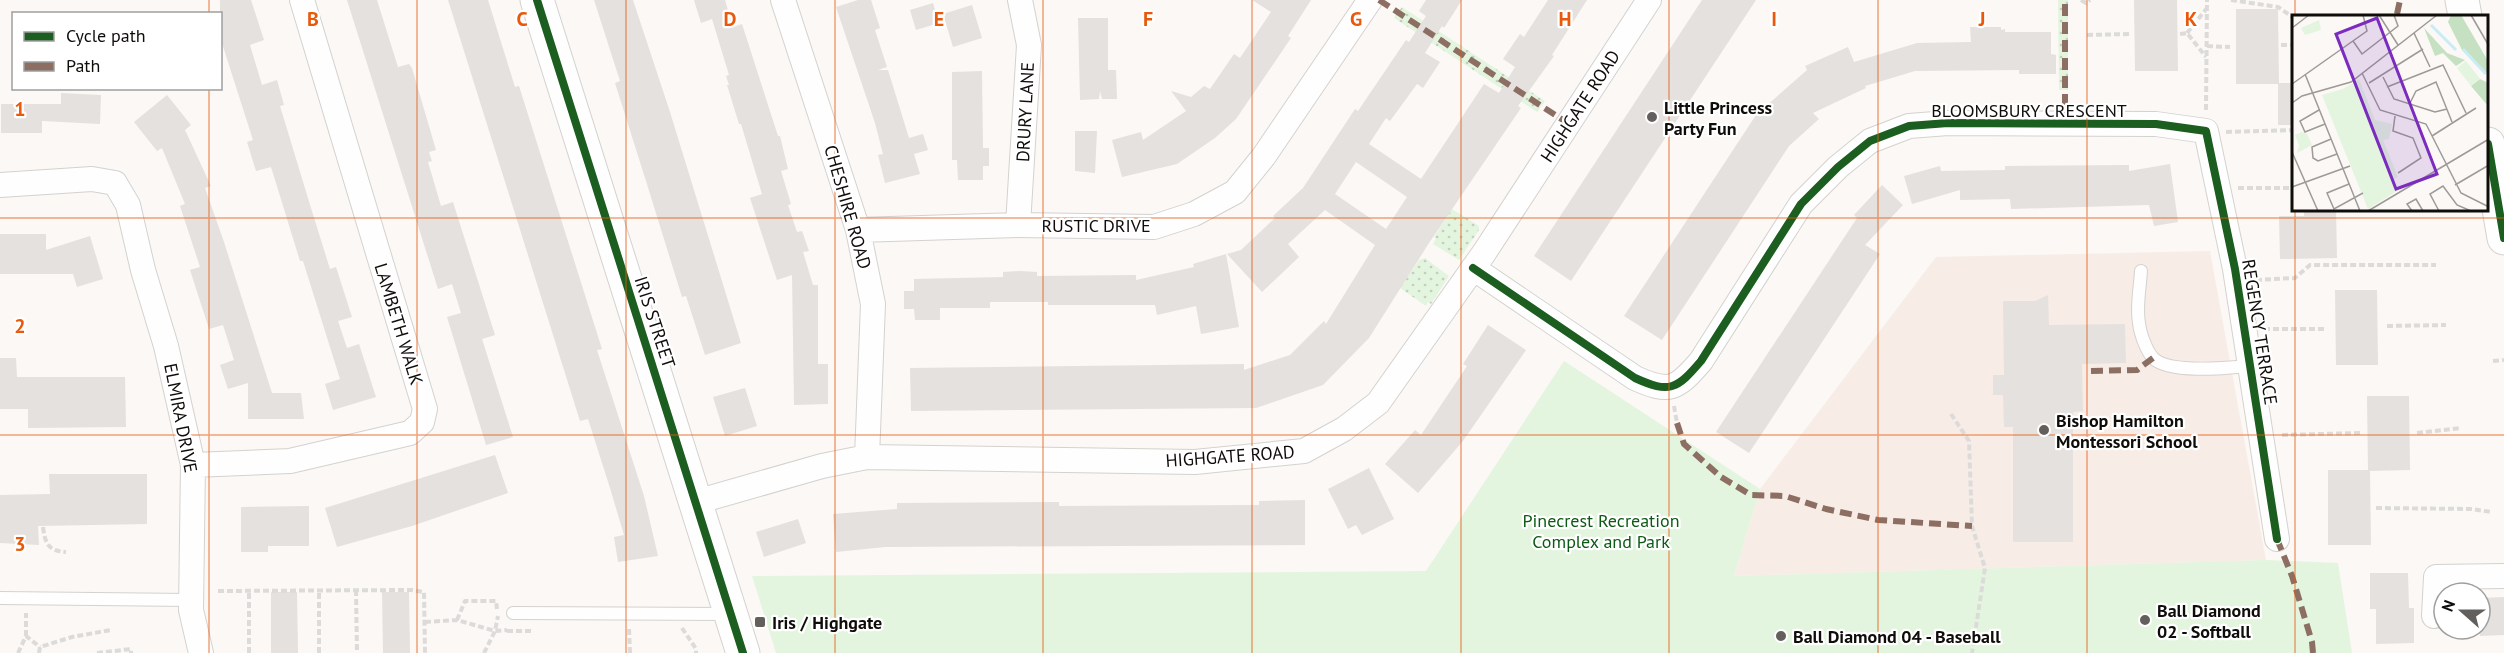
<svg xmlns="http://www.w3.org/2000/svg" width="2504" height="653" font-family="'PT Sans',sans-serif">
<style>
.education{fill:#f8ece6}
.grass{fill:url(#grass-dots)}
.park{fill:#e3f5df}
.building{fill:#e4e1de;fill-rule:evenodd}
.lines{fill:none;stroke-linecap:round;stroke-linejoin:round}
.lane-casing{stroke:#d4d2cf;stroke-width:14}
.street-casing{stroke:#d4d2cf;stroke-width:26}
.secondary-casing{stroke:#d4d2cf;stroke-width:35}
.primary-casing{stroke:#d4d2cf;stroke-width:35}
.path{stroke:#dcdbda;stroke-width:4;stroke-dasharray:6 3;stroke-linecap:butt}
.lane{stroke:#fefefe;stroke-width:12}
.street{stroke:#fefefe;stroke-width:24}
.secondary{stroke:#fefefe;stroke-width:33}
.primary{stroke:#fefefe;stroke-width:33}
.quiet{stroke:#8d6e63;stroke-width:6;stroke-dasharray:12 6;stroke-linecap:butt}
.cycleway-casing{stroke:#fff;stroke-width:11}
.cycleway{stroke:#1b5e20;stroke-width:8}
.grid{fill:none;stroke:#e8590c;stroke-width:1.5;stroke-opacity:0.55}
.poi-dot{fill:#625f5c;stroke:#fff;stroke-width:2}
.labels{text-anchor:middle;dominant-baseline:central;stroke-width:4.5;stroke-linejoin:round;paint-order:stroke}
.street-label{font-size:18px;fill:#0f0d0a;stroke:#fff}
.poi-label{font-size:18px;font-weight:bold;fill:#0f0d0a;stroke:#fff;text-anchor:start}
.park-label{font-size:18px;fill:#0c5a14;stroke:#fff}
.inset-river{fill:none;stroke:#c9ecf7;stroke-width:3}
.inset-road{fill:none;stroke:#9d9a97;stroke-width:1.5}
.view{fill:#7b2cbf;fill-opacity:0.15;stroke:#7b2cbf;stroke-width:3}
.inset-edge{fill:none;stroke:#0f0d0a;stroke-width:3}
.grid-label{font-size:20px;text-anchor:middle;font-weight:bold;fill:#e8590c;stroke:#fff;stroke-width:4.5;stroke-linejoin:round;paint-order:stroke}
</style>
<defs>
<pattern id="grass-dots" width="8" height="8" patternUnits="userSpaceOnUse" patternTransform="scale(1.5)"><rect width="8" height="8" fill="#e3f5df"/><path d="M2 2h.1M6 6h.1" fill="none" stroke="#c2d1be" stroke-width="1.8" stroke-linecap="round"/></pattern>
</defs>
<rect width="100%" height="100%" fill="#fbf8f5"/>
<path class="education" d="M2210,251L2266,560L1734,576L1760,489L1936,257Z"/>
<path class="grass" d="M2058,0H2068V90H2059Z
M1402,7L1545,101L1537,112L1394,18Z
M1452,209L1479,226V230L1459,260L1433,244L1436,238L1434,237Z
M1425,258L1449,276L1431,304L1428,302L1426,306L1400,288L1419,260Z"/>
<path class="park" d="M1564,361L1760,489L1734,576L2266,560L2338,563L2352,653H776L752,576L1426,571Z"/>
<path class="building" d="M220,0H251L264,40L250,45L262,85L277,80L284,105L280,106L311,208L330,269L336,267L352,317L338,321L347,348L359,344L376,397L333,410L325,384L340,379L303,261H300L271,167L256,171L247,142L253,140L220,37Z
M347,0H377L398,67L409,64L412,68L436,150L429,152L432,161L428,162L441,206L453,202L495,335L482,339L513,437L486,445L447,317L461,313L452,284L438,289Z
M448,0H488L515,87L519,86L602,349L597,350L644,496L658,556L618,562L614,537L624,535L610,488L588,419L580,421Z
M594,0H633L670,112L741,343L705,355L686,296L682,297L646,181L615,83L620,81Z
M694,0H725L733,27L742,24L778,136H780L788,169L781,171L791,204L788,205L797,232L802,231L809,251L803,252L813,285H818V364H828V404L794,405L792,275L777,280L770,259L750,198L762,194L741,124H739L727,85H729L726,76L729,75L712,19L701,23Z
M858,0H871L880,28L875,30L887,67L878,70H888L909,138L923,134L928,150L914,154L920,174L885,183L878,155L883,154L875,123L836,7Z
M1252,0H1311L1288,36L1291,38L1236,119L1215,138L1177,164L1122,177L1112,140L1141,132L1143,140L1186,111L1171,91L1191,97L1204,86L1210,89L1234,54L1240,58L1271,12Z
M1426,0H1462L1444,28L1442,26L1425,53L1440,62L1423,88L1417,84L1390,121L1386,118L1369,144L1421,179L1484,84L1499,93L1515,67L1503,59L1520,34L1524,37L1548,0H1587L1552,55L1554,56L1518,106L1521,108L1429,243L1369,338L1323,385L1256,408L911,411L910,368L1244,364V370L1290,355L1324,321L1326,324L1375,245L1325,210L1288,244L1299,257L1262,292L1227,254L1241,250L1275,218L1273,216L1303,188L1355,109L1358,111L1406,40L1409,42L1426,16L1419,11ZM1356,162L1407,197L1386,229L1335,194Z
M1702,0H1756L1571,281L1534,256Z
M2134,0H2177L2178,71H2135Z
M933,3L939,23L916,30L910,10Z
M972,5L982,38L953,47L943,14Z
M2236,9H2278L2279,83H2294V125H2278V84H2236Z
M1078,18H1108V70H1116L1117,99H1102L1100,91L1099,99L1080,100Z
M1970,27H2001V30L2005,29V32H2051V54L2056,55V74H2019V70L1915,71L1865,86L1866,88L1813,113L1819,119L1789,146L1662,340L1624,316L1756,115L1807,70L1805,66L1848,47L1854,62L1917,43L1971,42Z
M982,71L983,148H989V166H983V180H958L957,160H952V72Z
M61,93L101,95L100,124L42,121V133H1V104H61Z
M167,95L191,125L185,130L211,186L205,188L224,242L272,393H301L304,419H248V383L228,389L220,365L234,360L223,325L209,329L201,304L190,270L200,267L180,206L185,204L162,148L157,151L134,122Z
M1075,131H1097L1095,173L1075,171Z
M2170,164L2178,222L2154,226L2149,205L2011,209L2010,199L1960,200V190L1912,204L1904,176L1940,166L1941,171L2005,170V166L2129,165V171Z
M1882,185L1903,205L1865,245L1880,254L1749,453L1716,432L1857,218L1854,215Z
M2336,210L2337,258L2280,259L2279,216H2304V211Z
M0,234H46V250L90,236L103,279L77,287L73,274H0Z
M1226,254L1239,327L1201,334L1196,306L1157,315L1155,305H1048V302H990V308H940V320H915L914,309H904V291H914V279L1003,277V272L1020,271L1037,272V276L1136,275V280L1194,267L1193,264Z
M2335,290H2377L2378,365H2336Z
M2048,295L2049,325L2125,324L2126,363L2082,364L2083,411L2073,412V542H2013V427H2004L2003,395H1993V375H2004L2003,301H2035Z
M1488,325L1526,350L1463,441L1418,493L1385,464L1415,430L1421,435L1467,366L1463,364Z
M0,358H16L17,377H125L126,427L28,428V409H0Z
M745,388L757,426L725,436L713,397Z
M2367,396H2409L2410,470L2370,471L2371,545H2328V470H2368Z
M495,455L508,493L412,526L337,547L325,508Z
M1369,468L1394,519L1362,535L1356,525L1348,529L1328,489Z
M49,474H147V524L38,526L39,545L0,543V495L50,494Z
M1305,500V545L885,547L836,552L833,514L897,509V503L1059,502V506L1259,505V501Z
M309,506V546H268V552H241V507Z
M798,519L806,543L764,557L756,532Z
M2370,573H2408L2409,608H2414V643L2376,644V609H2370Z
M271,592H297L298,653H271Z
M382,592H409L410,653H383Z
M2504,597V635L2480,636V598Z"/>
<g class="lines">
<defs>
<path id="lane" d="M2141,271C2140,288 2136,307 2139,323C2140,333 2146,350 2153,358C2169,374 2227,368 2249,366
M0,598L190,600
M513,613L728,614"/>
<path id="street" d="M783,0L858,230L873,304L867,457
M0,185L92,179L115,183L128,205L143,270L166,346L193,465L191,610L201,653
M1018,225L1029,45L1020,0
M858,230L1018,225L1154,227L1194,214L1235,192L1264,156L1370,0
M1473,268L1635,378C1670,394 1677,389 1701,361L1801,204L1838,167L1870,141L1909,126L1948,123L2156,124L2206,131L2235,269L2277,539
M193,465L290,461L410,433L422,422L425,409L302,0
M696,502L822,466L867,457L1195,462L1304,451L1344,429L1378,403L1484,253L1649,0
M2434,616L2436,577L2504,576"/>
<path id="secondary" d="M537,0L743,653"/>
<path id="primary" d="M2462,0L2465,16
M2488,144L2504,238"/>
</defs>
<use href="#lane" class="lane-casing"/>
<use href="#street" class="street-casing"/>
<use href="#secondary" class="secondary-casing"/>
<use href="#primary" class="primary-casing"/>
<path class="path" d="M2081,0L2086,3L2090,0
M2231,0L2278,7L2294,18
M2187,33L2207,8
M2180,34L2187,33L2206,57
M2087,35L2129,34
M2281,45H2294
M2207,46L2230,47
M2206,110L2207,0
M2226,132L2294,130
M2238,188H2294
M2256,280L2295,278L2310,265H2436
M2387,326L2446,325
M2264,329H2326
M2493,361L2504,360
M1674,406L1677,423
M1951,414L1969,441L1972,526L1985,568L1972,653
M2417,433L2461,428
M2282,435L2360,433
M2376,508L2472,509L2491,512
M43,527C45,543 48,551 66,552
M356,590L357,653
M218,591L411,590L424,592L425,653
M457,620L465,601H496L497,609
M425,622L457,620L495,631L507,630
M682,628L696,649V653
M629,629L630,653
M507,631H533
M26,636V613
M18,653L26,636L40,647
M39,653L40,647L72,637L111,630
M97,653L131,649V653
M249,653V590
M319,653V591
M484,653L495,631L498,616"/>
<use href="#lane" class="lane"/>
<use href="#street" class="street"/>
<use href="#secondary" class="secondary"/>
<use href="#primary" class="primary"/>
<path class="quiet" d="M1379,0L1569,124
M2397,14L2400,0
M2065,124V0
M2091,371L2137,370L2153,358
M1677,423L1684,444L1721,477L1751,495L1785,496L1826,509L1878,520L1972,526
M2277,539L2292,576L2312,642L2313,653"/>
<defs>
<path id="cycleway" d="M537,0L743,653
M2488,144L2504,238
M1473,268L1635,378C1670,394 1677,389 1701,361L1801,204L1838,167L1870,141L1909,126L1948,123L2156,124L2206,131L2235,269L2277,539"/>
</defs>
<use href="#cycleway" class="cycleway-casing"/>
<use href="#cycleway" class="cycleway"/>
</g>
<path class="grid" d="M209,0V14M417,0V653M626,0V653M835,0V653M1043,0V653M1252,0V653M1461,0V653M1669,0V653M1878,0V653M2087,0V653M2295,0V16M209,88V653M2295,210V653M0,218H2504M0,435H2504"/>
<g class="poi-dot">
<circle cx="1652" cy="117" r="6"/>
<circle cx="2044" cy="430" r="6"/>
<circle cx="2145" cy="620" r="6"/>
<rect x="754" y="616" width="12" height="12" rx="3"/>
<circle cx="1781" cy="636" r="6"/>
</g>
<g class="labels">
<g class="street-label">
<text transform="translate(1580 106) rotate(-57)">HIGHGATE ROAD</text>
<text x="2029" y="110">BLOOMSBURY CRESCENT</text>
<text transform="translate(1025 112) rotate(-87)">DRURY LANE</text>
<text transform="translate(848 207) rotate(74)">CHESHIRE ROAD</text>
<text x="1096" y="225">RUSTIC DRIVE</text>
<text transform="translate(655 322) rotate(72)">IRIS STREET</text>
<text transform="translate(399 324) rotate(73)">LAMBETH WALK</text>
<text transform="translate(2260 332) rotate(81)">REGENCY TERRACE</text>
<text transform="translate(181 418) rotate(79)">ELMIRA DRIVE</text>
<text transform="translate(1230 456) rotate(-4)">HIGHGATE ROAD</text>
</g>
<g class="poi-label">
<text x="1664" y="107">Little Princess<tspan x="1664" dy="21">Party Fun</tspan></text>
<text x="2056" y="420">Bishop Hamilton<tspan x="2056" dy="21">Montessori School</tspan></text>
<text x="2157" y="610">Ball Diamond<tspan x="2157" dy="21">02 - Softball</tspan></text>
<text x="772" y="622">Iris / Highgate</text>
<text x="1793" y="636">Ball Diamond 04 - Baseball</text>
</g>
<g class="park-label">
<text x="1601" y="520">Pinecrest Recreation<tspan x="1601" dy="21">Complex and Park</tspan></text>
</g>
</g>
<g transform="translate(2292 15)">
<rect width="196" height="196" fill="#fbf8f5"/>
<path d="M159,0H169L196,46V58H192L170,35L156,7ZM132,13L155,38L173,45L164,51L151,38L143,41ZM188,64L196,68V91L179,71Z" fill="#c5e1c1"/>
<path d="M27,5L29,15L13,20L9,13ZM174,46L188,64L179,71L165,53ZM67,64L83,105L100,109L97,124L91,125L106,162L100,165L105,176L76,194L30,80L51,74ZM10,117L15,119L20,130L5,138L7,130L3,120Z" fill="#e3f5df"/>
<path class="inset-river" d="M139,10L164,35M171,34L194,59"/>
<path class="inset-road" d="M87,0L106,30M179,0L197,31M0,13L17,0M122,18L138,52M61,26L70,39L106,11L102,0M70,58L88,95L134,109L169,178L197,192M13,59L68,196M91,62L102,84L143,97L155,94M77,68L131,34M0,69L75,16L71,0M95,72L151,50L174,98M0,88L10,81L59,67L145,0M118,88L124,76L144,67L160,107M27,95L8,106L13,117L33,109M103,101L101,116L121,123L129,143L106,158M140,121L184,93M39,124L20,132L21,143L26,146L45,139M0,137L26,196M57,169L35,178L42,194L71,178M163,170L197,150M0,172L58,151M76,196L197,124M120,196L115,189L124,184L131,196M147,196L138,179L151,171L165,190L179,196"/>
<path class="view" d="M85,3L145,159L104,174L44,19Z"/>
<rect width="196" height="196" class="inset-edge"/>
</g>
<g class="grid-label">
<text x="313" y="26">B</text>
<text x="522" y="26">C</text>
<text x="730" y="26">D</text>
<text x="939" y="26">E</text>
<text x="1148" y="26">F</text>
<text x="1356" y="26">G</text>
<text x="1565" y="26">H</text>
<text x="1774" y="26">I</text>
<text x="1982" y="26">J</text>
<text x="2191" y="26">K</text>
<text x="20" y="116">1</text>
<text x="20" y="333">2</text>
<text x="20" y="551">3</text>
</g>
<rect x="12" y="12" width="210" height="78" fill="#ffffff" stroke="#9f9e9d" stroke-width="1.5"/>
<rect x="24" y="32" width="30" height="9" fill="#1b5e20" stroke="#9f9e9d" stroke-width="1.5"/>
<text x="66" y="42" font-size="18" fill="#0f0d0a">Cycle path</text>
<rect x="24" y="62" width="30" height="9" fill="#8d6e63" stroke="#9f9e9d" stroke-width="1.5"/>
<text x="66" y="72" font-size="18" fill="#0f0d0a">Path</text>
<g transform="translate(2462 611) rotate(291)"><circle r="28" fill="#ffffff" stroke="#9f9e9d" stroke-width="1.5"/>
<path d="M0-4.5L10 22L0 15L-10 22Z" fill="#625f5c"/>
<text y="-9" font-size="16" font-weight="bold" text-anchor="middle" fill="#0f0d0a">N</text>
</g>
</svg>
